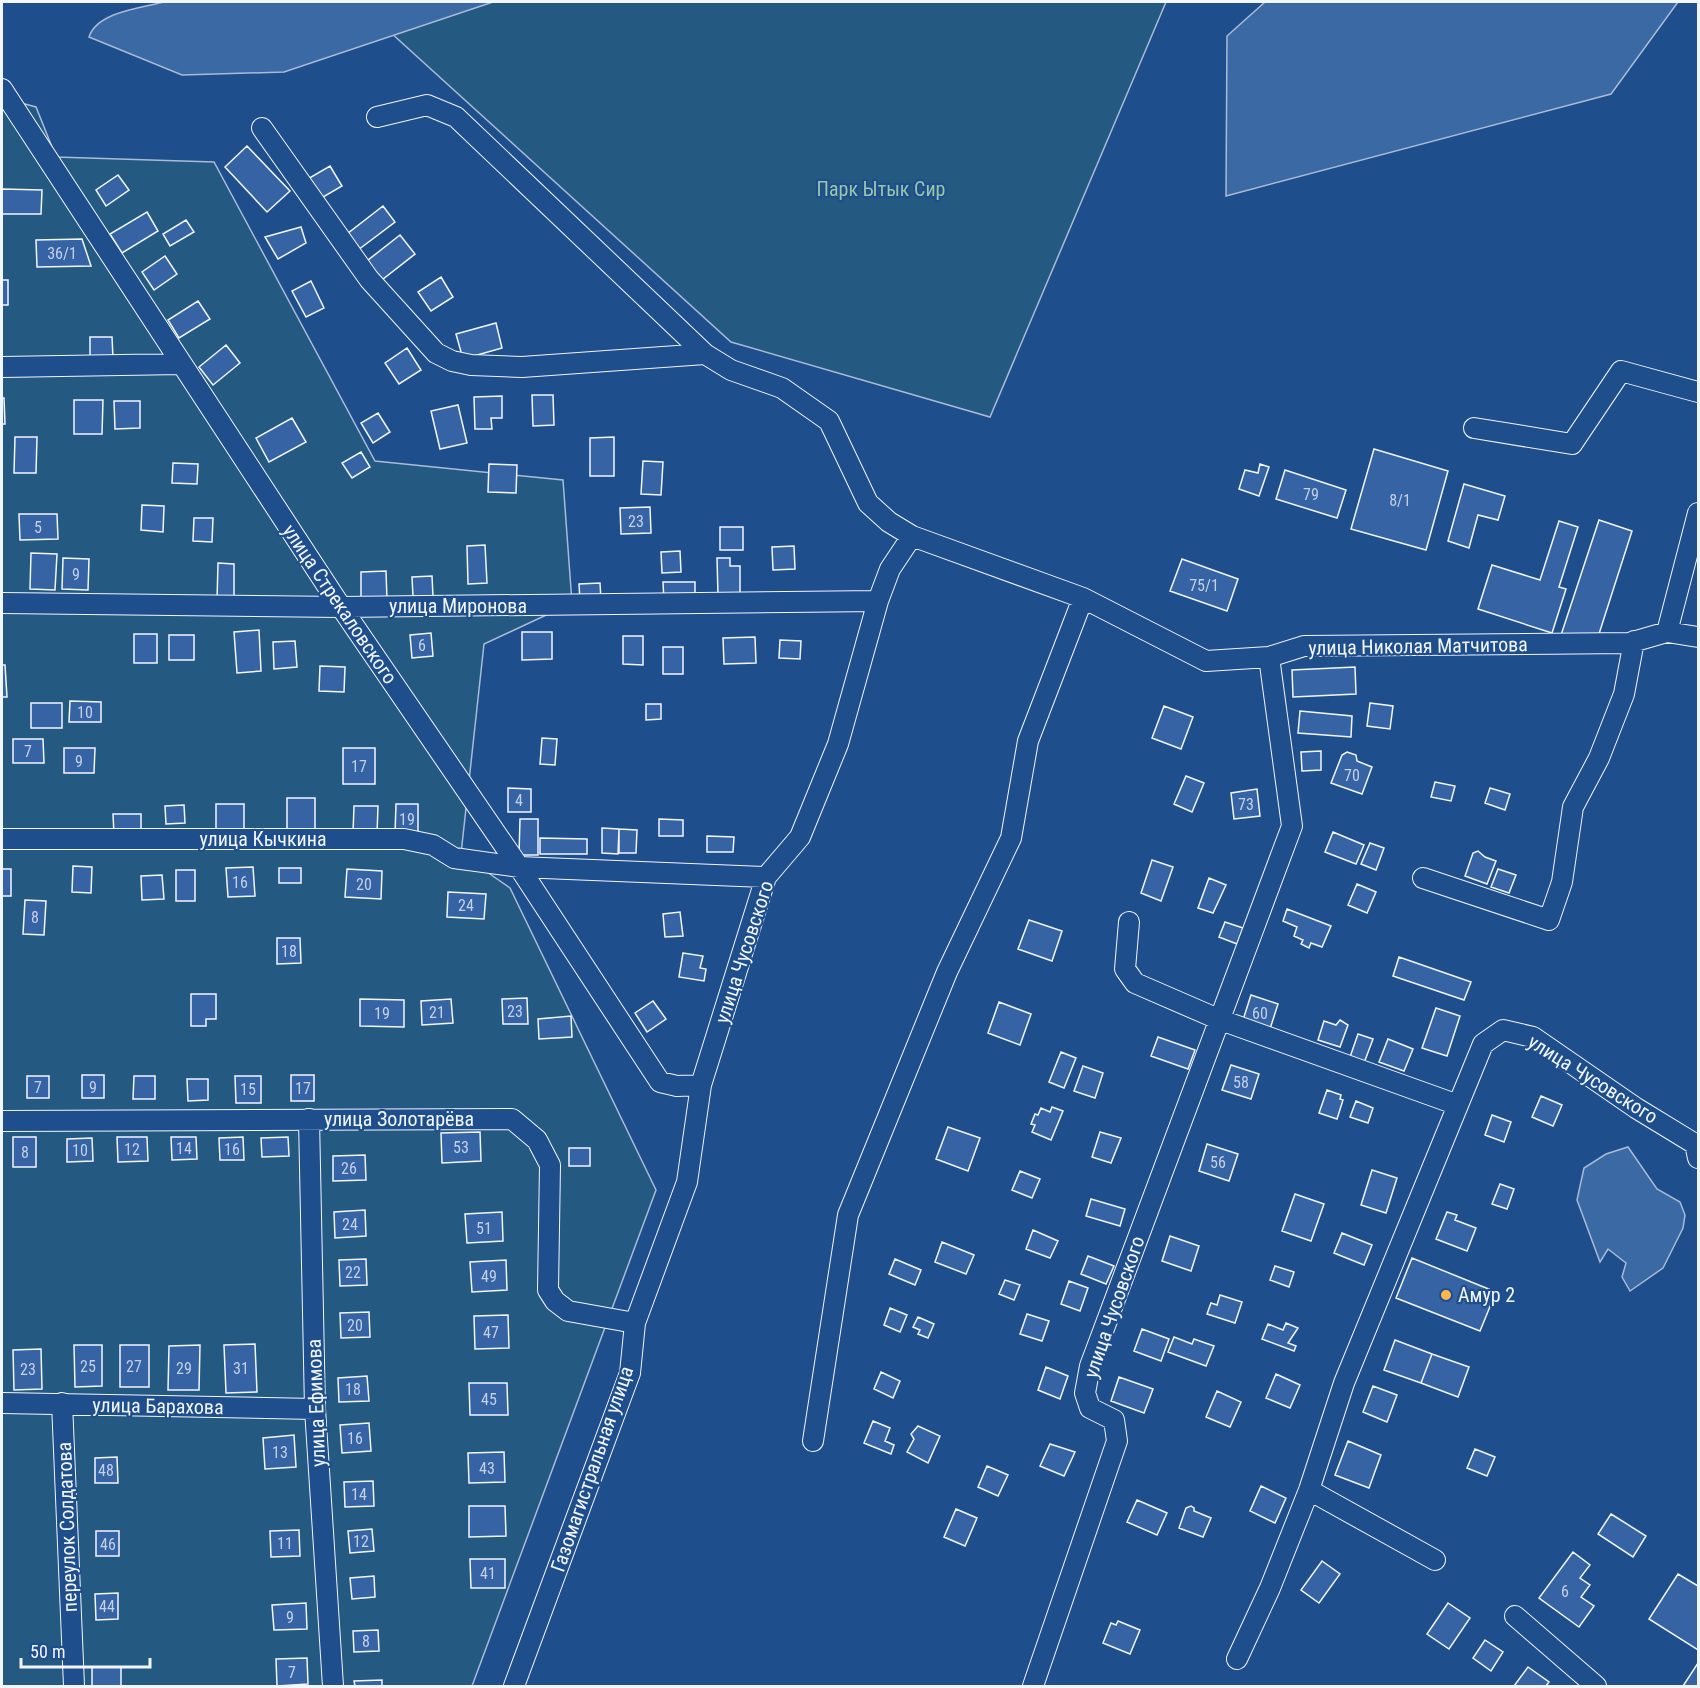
<svg xmlns="http://www.w3.org/2000/svg" width="1700" height="1688" font-family="'Roboto Condensed',sans-serif">
<style>
.green{fill:#245a82;stroke:#a8bbd7;stroke-width:1.5}
.water{fill:#3b69a3;stroke:#a8bbd7;stroke-width:1.5}
.building{fill:#3563a3;stroke:#f2f6ff;stroke-width:1.5}
.lines{fill:none;stroke-linecap:round;stroke-linejoin:round}
.minor-casing{stroke:#f2f6ff;stroke-width:22}
.minor{stroke:#1f4e8c;stroke-width:20}
.poi-dot{fill:#ffb74d;stroke:#1f4e8c;stroke-width:2}
.labels{text-anchor:middle;dominant-baseline:central;stroke-width:4.5;stroke-linejoin:round;paint-order:stroke}
.number-label{font-size:16px;fill:#c3d1e8}
.park-label{font-size:20px;fill:#97c8a6;stroke:#1f4e8c}
.street-label{font-size:20px;fill:#f2f6ff;stroke:#1f4e8c}
.poi-label{font-size:20px;fill:#f2f6ff;stroke:#1f4e8c;text-anchor:start}
</style>
<rect width="100%" height="100%" fill="#1f4e8c"/>
<path class="green" d="M357,2H1166L990,417L731,342Z
M2,98L36,107L56,157L214,162L375,461L563,480L572,603L484,644L461,854L510,888L656,1190L472,1686H2Z"/>
<path class="water" d="M164,2H493L284,72L182,75L89,37C97,12 141,8 164,2Z
M1265,2H1678L1611,94L1226,196L1227,36Z
M1628,1147L1657,1189L1680,1202L1685,1215L1683,1228L1663,1268L1630,1291L1622,1277L1626,1263L1608,1249L1600,1262L1577,1200L1584,1168L1606,1154Z"/>
<path class="building" d="M247,146L290,191L267,212L225,167Z
M330,166L342,186L318,200L306,180Z
M118,175L129,190L106,206L96,190Z
M2,189L42,190L41,214H2Z
M383,206L395,222L358,250L347,234Z
M147,212L158,231L122,253L110,234Z
M186,220L194,232L170,246L163,234Z
M301,227L306,243L278,259L265,237Z
M400,235L415,254L378,283L363,264Z
M82,239L91,266L37,267L36,240Z
M165,256L177,274L154,290L142,272Z
M441,277L453,297L431,311L418,292Z
M2,280H8V305H2Z
M311,281L324,308L306,317L292,291Z
M198,301L210,319L179,338L168,320Z
M496,323L502,348L463,359L456,334Z
M90,337H112L113,358H90Z
M226,345L240,363L213,385L199,367Z
M407,348L421,370L399,384L385,363Z
M532,395H553L554,425L533,426Z
M502,396V418H491L492,429H475L474,397Z
M2,398H4L5,424H2Z
M74,400H103L102,434H74Z
M114,401H140V428L115,429Z
M458,405L467,443L440,449L431,411Z
M378,413L390,432L373,443L361,423Z
M292,418L306,442L269,462L256,438Z
M15,437H37L36,473H14Z
M614,437V476H590V438Z
M1374,449L1448,471L1426,550L1351,529Z
M361,452L370,467L352,478L342,463Z
M643,461L663,462L661,495L641,494Z
M173,463L198,464L197,484L172,483Z
M489,464L517,465L516,493L488,492Z
M1260,464L1269,467L1259,496L1239,489L1245,470L1258,473Z
M1285,470L1346,490L1337,518L1276,499Z
M1464,484L1505,496L1498,520L1478,515L1469,548L1448,541Z
M142,505L164,506L163,532L141,530Z
M650,507L651,533L621,534L620,508Z
M19,514H57L58,539L20,540Z
M194,518H213L212,542L193,541Z
M1599,520L1632,531L1598,637L1561,635Z
M1559,521L1578,527L1559,587L1566,589L1552,633L1478,609L1492,565L1540,580Z
M720,527H743V550H720Z
M485,545L487,583L468,584L467,546Z
M794,546L795,569L773,570L772,547Z
M680,551L681,572L662,573L661,552Z
M31,553L57,554L55,590L30,589Z
M63,558L89,559L88,590L62,589Z
M717,558H730V566H740V594L718,595Z
M1182,559L1238,579L1227,611L1170,591Z
M218,563L234,564V596L217,601Z
M386,571L387,600L361,601V572Z
M432,576L433,597H413L412,577Z
M663,582H695V601L664,602Z
M600,583L601,600L580,601L579,584Z
M259,630L261,671L237,673L234,632Z
M522,632H552V659L522,660Z
M431,633L433,656L412,658L410,635Z
M134,634H157V663H134Z
M169,635H194V660H169Z
M623,636H643V665L623,664Z
M755,637L756,663L724,664L723,638Z
M780,640L801,641L800,659L779,658Z
M295,641L297,667L274,669L273,642Z
M663,647H683V674H663Z
M2,665H5L7,697H2Z
M320,666L345,667L344,692L319,691Z
M1355,667L1356,694L1293,697L1292,670Z
M70,701L101,702V722H69Z
M31,703H62V728H31Z
M1370,703L1393,706L1390,729L1367,726Z
M646,704H661V719L646,720Z
M1164,706L1193,717L1181,749L1152,738Z
M1300,711L1352,716L1351,737L1298,733Z
M542,738L557,739L555,765L540,764Z
M13,739H43L44,763H13Z
M64,748H95L94,773H64Z
M343,748H375V784H343Z
M1321,751V770L1302,771L1301,752Z
M1347,752L1356,755L1357,761L1372,767L1362,794L1331,783L1342,755Z
M1186,776L1204,783L1192,812L1174,804Z
M1435,782L1455,786L1451,801L1431,797Z
M508,788L531,789V812H508Z
M1490,788L1510,794L1505,810L1485,803Z
M1257,789L1260,816L1234,819L1231,793Z
M287,798H315V836H287Z
M216,804H244V835L216,834Z
M396,804H418V834H395Z
M184,805L185,823L166,824L165,806Z
M354,806H378L377,834L353,833Z
M113,814H141V833L114,834Z
M520,819H538V855H519Z
M659,819L683,820V836H659Z
M602,828L619,829L618,854L602,853Z
M619,829L637,830L636,853H619Z
M1333,832L1364,845L1356,864L1325,852Z
M707,836L734,837L733,852H707Z
M540,838L587,839V854H540Z
M1370,843L1384,848L1376,870L1361,864Z
M1478,851L1485,857L1496,861L1487,884L1465,876L1473,853Z
M1152,860L1173,867L1161,901L1141,893Z
M73,866L92,867L91,893L72,892Z
M253,867L255,896L228,897L226,868Z
M279,868H301V883H279Z
M2,869H11V896H2Z
M347,869L382,871L381,899L345,897Z
M1498,869L1516,875L1509,893L1491,887Z
M176,870H195V901H176Z
M162,875L164,899L142,900L141,876Z
M1209,878L1226,885L1213,913L1198,908Z
M1357,884L1376,892L1367,913L1348,905Z
M448,892L486,894L484,919L447,917Z
M25,900L46,901L44,935L23,934Z
M1287,909L1331,926L1322,947L1311,943L1309,948L1301,944L1303,940L1294,936L1297,927L1283,921Z
M680,912L683,936L665,937L663,914Z
M1029,920L1062,931L1052,961L1018,949Z
M1225,922L1243,928L1237,944L1219,937Z
M277,938H300L301,963L277,964Z
M683,953L703,956L700,968L706,969L704,981L679,977Z
M1399,957L1471,982L1464,1000L1393,976Z
M191,994H216V1019H206V1026H191Z
M1251,995L1278,1004L1269,1032L1242,1023Z
M527,998L528,1024H503L502,999Z
M360,999L404,1000V1027L360,1026Z
M451,999L453,1023L422,1025L421,1001Z
M653,1001L666,1019L647,1032L635,1013Z
M999,1002L1031,1014L1020,1045L988,1033Z
M1436,1008L1460,1016L1447,1056L1422,1048Z
M571,1016L572,1037L539,1039L538,1019Z
M1340,1020L1348,1025L1340,1047L1318,1040L1324,1021L1336,1025Z
M1358,1034L1373,1039L1364,1063L1350,1057Z
M1158,1037L1195,1050L1188,1069L1151,1056Z
M1388,1039L1413,1049L1404,1071L1379,1062Z
M1061,1052L1076,1058L1064,1088L1049,1082Z
M1231,1065L1259,1074L1251,1099L1222,1090Z
M1083,1066L1103,1073L1095,1098L1074,1091Z
M82,1075H104V1098H82Z
M291,1075H314V1101H291Z
M27,1076H49V1098H27Z
M134,1076H155V1099H133Z
M235,1076H261V1103H236Z
M187,1079H208V1100L188,1101Z
M1327,1090L1341,1095L1340,1099L1343,1100L1337,1119L1319,1113Z
M1541,1096L1562,1105L1553,1126L1532,1117Z
M1356,1101L1373,1108L1368,1123L1350,1117Z
M1052,1107L1063,1111L1051,1140L1032,1132L1035,1125L1031,1124L1035,1114L1038,1115L1041,1108L1050,1112Z
M1492,1115L1511,1122L1504,1142L1485,1135Z
M948,1127L980,1138L968,1171L936,1159Z
M480,1132L481,1161L442,1163L441,1133Z
M1100,1132L1121,1138L1111,1163L1092,1157Z
M13,1137H36V1167H13Z
M117,1137H147L148,1161L118,1162Z
M171,1137H196L197,1159L172,1160Z
M243,1137L244,1160H220L219,1138Z
M288,1137L289,1156L262,1157L261,1138Z
M92,1138L93,1161L67,1162V1139Z
M1207,1144L1238,1154L1229,1181L1199,1171Z
M569,1148H590V1166H569Z
M365,1155L366,1180L333,1181V1156Z
M1372,1170L1397,1178L1386,1213L1361,1205Z
M1020,1171L1040,1179L1032,1198L1012,1190Z
M1500,1184L1514,1189L1507,1209L1492,1204Z
M1295,1194L1324,1204L1311,1241L1282,1231Z
M1091,1199L1125,1209L1120,1226L1086,1216Z
M365,1210L366,1236L335,1238L334,1212Z
M502,1212L503,1241L467,1243L465,1214Z
M1447,1212L1457,1215L1455,1220L1476,1228L1467,1251L1436,1239Z
M1033,1230L1058,1241L1050,1258L1026,1249Z
M1342,1233L1372,1245L1364,1265L1334,1253Z
M1170,1236L1199,1246L1191,1271L1162,1261Z
M942,1242L974,1255L966,1274L935,1262Z
M1088,1256L1114,1266L1106,1284L1081,1274Z
M1412,1258L1496,1292L1480,1331L1396,1298Z
M366,1259L367,1285L340,1286L339,1260Z
M895,1259L921,1270L915,1285L889,1274Z
M506,1260L507,1290L472,1292L470,1262Z
M1275,1266L1294,1272L1289,1287L1270,1280Z
M1005,1280L1020,1285L1014,1300L999,1294Z
M1069,1281L1088,1288L1080,1311L1061,1304Z
M1220,1295L1242,1302L1235,1323L1207,1314L1211,1303L1217,1305Z
M890,1308L907,1315L900,1332L884,1325Z
M369,1312L370,1337L341,1338L340,1313Z
M1027,1314L1049,1321L1042,1341L1020,1334Z
M508,1315L509,1348L475,1349L474,1316Z
M918,1317L934,1324L928,1338L918,1334L920,1330L913,1327Z
M1286,1323L1298,1328L1288,1343L1296,1346L1294,1351L1262,1339L1268,1324L1283,1330Z
M1142,1329L1169,1339L1161,1361L1134,1351Z
M1174,1337L1192,1344L1194,1339L1214,1346L1206,1366L1168,1352Z
M1395,1340L1432,1354L1421,1383L1384,1370Z
M255,1344L257,1392L226,1393L224,1345Z
M74,1345H102V1386L75,1387Z
M120,1345H149V1387H120Z
M200,1345L199,1390H168L169,1346Z
M41,1349L42,1389L14,1390L13,1350Z
M1432,1354L1469,1367L1458,1397L1421,1383Z
M1046,1367L1068,1376L1060,1399L1038,1390Z
M881,1372L900,1381L893,1398L874,1389Z
M1276,1374L1300,1385L1290,1408L1266,1398Z
M367,1376L369,1401L339,1402L338,1378Z
M1119,1377L1153,1389L1144,1413L1111,1401Z
M469,1383H507L508,1415H470Z
M1373,1386L1397,1395L1387,1422L1363,1412Z
M1217,1391L1241,1402L1230,1427L1206,1417Z
M873,1421L890,1428L885,1441L894,1445L891,1454L864,1443Z
M369,1423L371,1451L342,1453L340,1425Z
M918,1426L940,1436L928,1463L907,1452L914,1439L911,1434Z
M294,1435L296,1467L265,1469L263,1438Z
M1348,1441L1381,1455L1369,1488L1335,1475Z
M1050,1444L1075,1452L1064,1476L1040,1466Z
M1475,1449L1495,1457L1487,1476L1467,1468Z
M504,1452L505,1482L469,1483L468,1453Z
M117,1457L118,1483H95V1458Z
M987,1466L1008,1475L998,1496L978,1487Z
M373,1481L374,1506L345,1507L344,1482Z
M1261,1486L1286,1498L1275,1523L1250,1511Z
M1137,1500L1167,1513L1157,1535L1127,1522Z
M469,1506H505L506,1536L469,1537Z
M1191,1506L1194,1508V1511L1211,1518L1203,1537L1179,1528L1186,1508Z
M956,1509L977,1518L965,1546L944,1537Z
M1611,1514L1646,1536L1633,1557L1598,1534Z
M372,1529L374,1551L350,1553L348,1531Z
M299,1530L300,1556L271,1557L270,1531Z
M96,1531H119V1556H96Z
M1573,1552L1590,1565L1580,1578L1590,1585L1581,1597L1594,1606L1579,1627L1539,1598Z
M470,1559H505V1588H471Z
M1322,1561L1340,1574L1319,1603L1301,1590Z
M1678,1574L1698,1586V1650L1649,1619Z
M374,1576L375,1597L352,1599L350,1578Z
M118,1593V1619L96,1620L95,1594Z
M306,1603L307,1629L274,1630L272,1605Z
M1448,1603L1470,1618L1449,1649L1427,1634Z
M1118,1621L1140,1630L1130,1654L1103,1643L1111,1623L1116,1625Z
M378,1630L379,1651L354,1652L353,1631Z
M1485,1640L1503,1652L1491,1671L1473,1658Z
M307,1658L308,1684L277,1686L276,1659Z
M1698,1663V1686H1683Z
M92,1667H121V1686H92Z
M1528,1667L1549,1682L1546,1686H1514Z
M382,1680V1686H355L354,1681Z"/>
<g class="lines">
<defs>
<path id="minor" d="M2,89L341,607L519,867L660,1082L677,1086L701,1085
M377,117L427,105L456,117L705,354L731,370L782,388L829,421L868,503L889,522L912,536L1083,598L1206,661L1269,657L1304,646L1629,643L1667,632L1698,637
M262,128L369,279L436,353L452,361L471,365L522,367L705,354
M2,367L181,364
M1474,428L1572,444L1621,371L1698,392
M2,603L341,607L878,601
M1667,632L1698,513
M2,839H404L433,845L454,858L519,867L766,877
M1423,878L1549,920L1562,882L1573,807L1599,758L1624,694L1634,641
M1129,922L1125,969L1135,983L1218,1019L1458,1105L1344,1383L1309,1490L1270,1588L1237,1659
M1458,1105L1483,1044L1503,1030L1533,1037L1636,1108L1695,1144L1698,1158
M309,1119L315,1409L333,1686
M2,1121L512,1119L537,1140L550,1165L548,1290L555,1301L568,1311L635,1323
M2,1403L315,1409
M62,1403L74,1686
M813,1441L848,1215L947,972L1011,838L1028,741L1083,598
M1309,1490L1435,1560
M1515,1616L1596,1686
M514,1686L630,1373L635,1323L687,1182L701,1085L766,877L800,837L838,744L878,601L890,569L912,536
M1033,1686L1117,1441L1114,1420L1090,1408L1085,1393L1090,1366L1292,826L1269,657"/>
</defs>
<use href="#minor" class="minor-casing"/>
<use href="#minor" class="minor"/>
</g>
<circle class="poi-dot" cx="1446" cy="1295" r="6"/>
<g class="labels">
<g class="number-label">
<text x="62" y="253">36/1</text>
<text x="1311" y="494">79</text>
<text x="1400" y="500">8/1</text>
<text x="636" y="521">23</text>
<text x="38" y="527">5</text>
<text x="76" y="574">9</text>
<text x="1204" y="585">75/1</text>
<text x="422" y="645">6</text>
<text x="85" y="712">10</text>
<text x="28" y="751">7</text>
<text x="79" y="761">9</text>
<text x="359" y="766">17</text>
<text x="1352" y="775">70</text>
<text x="519" y="800">4</text>
<text x="1246" y="804">73</text>
<text x="407" y="819">19</text>
<text x="240" y="882">16</text>
<text x="364" y="884">20</text>
<text x="466" y="905">24</text>
<text x="35" y="917">8</text>
<text x="289" y="951">18</text>
<text x="515" y="1011">23</text>
<text x="437" y="1012">21</text>
<text x="382" y="1013">19</text>
<text x="1260" y="1013">60</text>
<text x="1241" y="1082">58</text>
<text x="38" y="1087">7</text>
<text x="93" y="1087">9</text>
<text x="303" y="1088">17</text>
<text x="248" y="1089">15</text>
<text x="461" y="1147">53</text>
<text x="184" y="1148">14</text>
<text x="132" y="1149">12</text>
<text x="232" y="1149">16</text>
<text x="80" y="1150">10</text>
<text x="25" y="1152">8</text>
<text x="1218" y="1162">56</text>
<text x="349" y="1168">26</text>
<text x="350" y="1224">24</text>
<text x="484" y="1228">51</text>
<text x="353" y="1272">22</text>
<text x="489" y="1276">49</text>
<text x="355" y="1325">20</text>
<text x="491" y="1332">47</text>
<text x="88" y="1366">25</text>
<text x="134" y="1366">27</text>
<text x="184" y="1368">29</text>
<text x="241" y="1368">31</text>
<text x="28" y="1369">23</text>
<text x="353" y="1389">18</text>
<text x="489" y="1399">45</text>
<text x="355" y="1438">16</text>
<text x="280" y="1452">13</text>
<text x="487" y="1468">43</text>
<text x="106" y="1470">48</text>
<text x="359" y="1494">14</text>
<text x="361" y="1541">12</text>
<text x="285" y="1543">11</text>
<text x="108" y="1544">46</text>
<text x="488" y="1573">41</text>
<text x="1565" y="1591">6</text>
<text x="107" y="1606">44</text>
<text x="290" y="1617">9</text>
<text x="366" y="1641">8</text>
<text x="292" y="1672">7</text>
</g>
<g class="park-label">
<text x="881" y="189">Парк Ытык Сир</text>
</g>
<g class="street-label">
<text transform="translate(340 604) rotate(56)">улица Стрекаловского</text>
<text x="458" y="606">улица Миронова</text>
<text transform="translate(1418 646) rotate(-1)">улица Николая Матчитова</text>
<text x="263" y="839">улица Кычкина</text>
<text transform="translate(744 952) rotate(-72)">улица Чусовского</text>
<text transform="translate(1593 1079) rotate(32)">улица Чусовского</text>
<text x="399" y="1119">улица Золотарёва</text>
<text transform="translate(1114 1307) rotate(-71)">улица Чусовского</text>
<text transform="translate(316 1403) rotate(-92)">улица Ефимова</text>
<text transform="translate(158 1406) rotate(1)">улица Барахова</text>
<text transform="translate(592 1469) rotate(-71)">Газомагистральная улица</text>
<text transform="translate(67 1527) rotate(-92)">переулок Солдатова</text>
</g>
<g class="poi-label">
<text x="1458" y="1295">Амур 2</text>
</g>
</g>
<rect width="1700" height="1688" fill="none" stroke="#f2f6ff" stroke-width="6"/>
<path d="M21 1658v9h129v-9" fill="none" stroke="#f2f6ff" stroke-width="3"/>
<text x="30" y="1658" font-size="18" fill="#f2f6ff" stroke="#1f4e8c" stroke-width="4.5" paint-order="stroke">50 m</text>
</svg>
